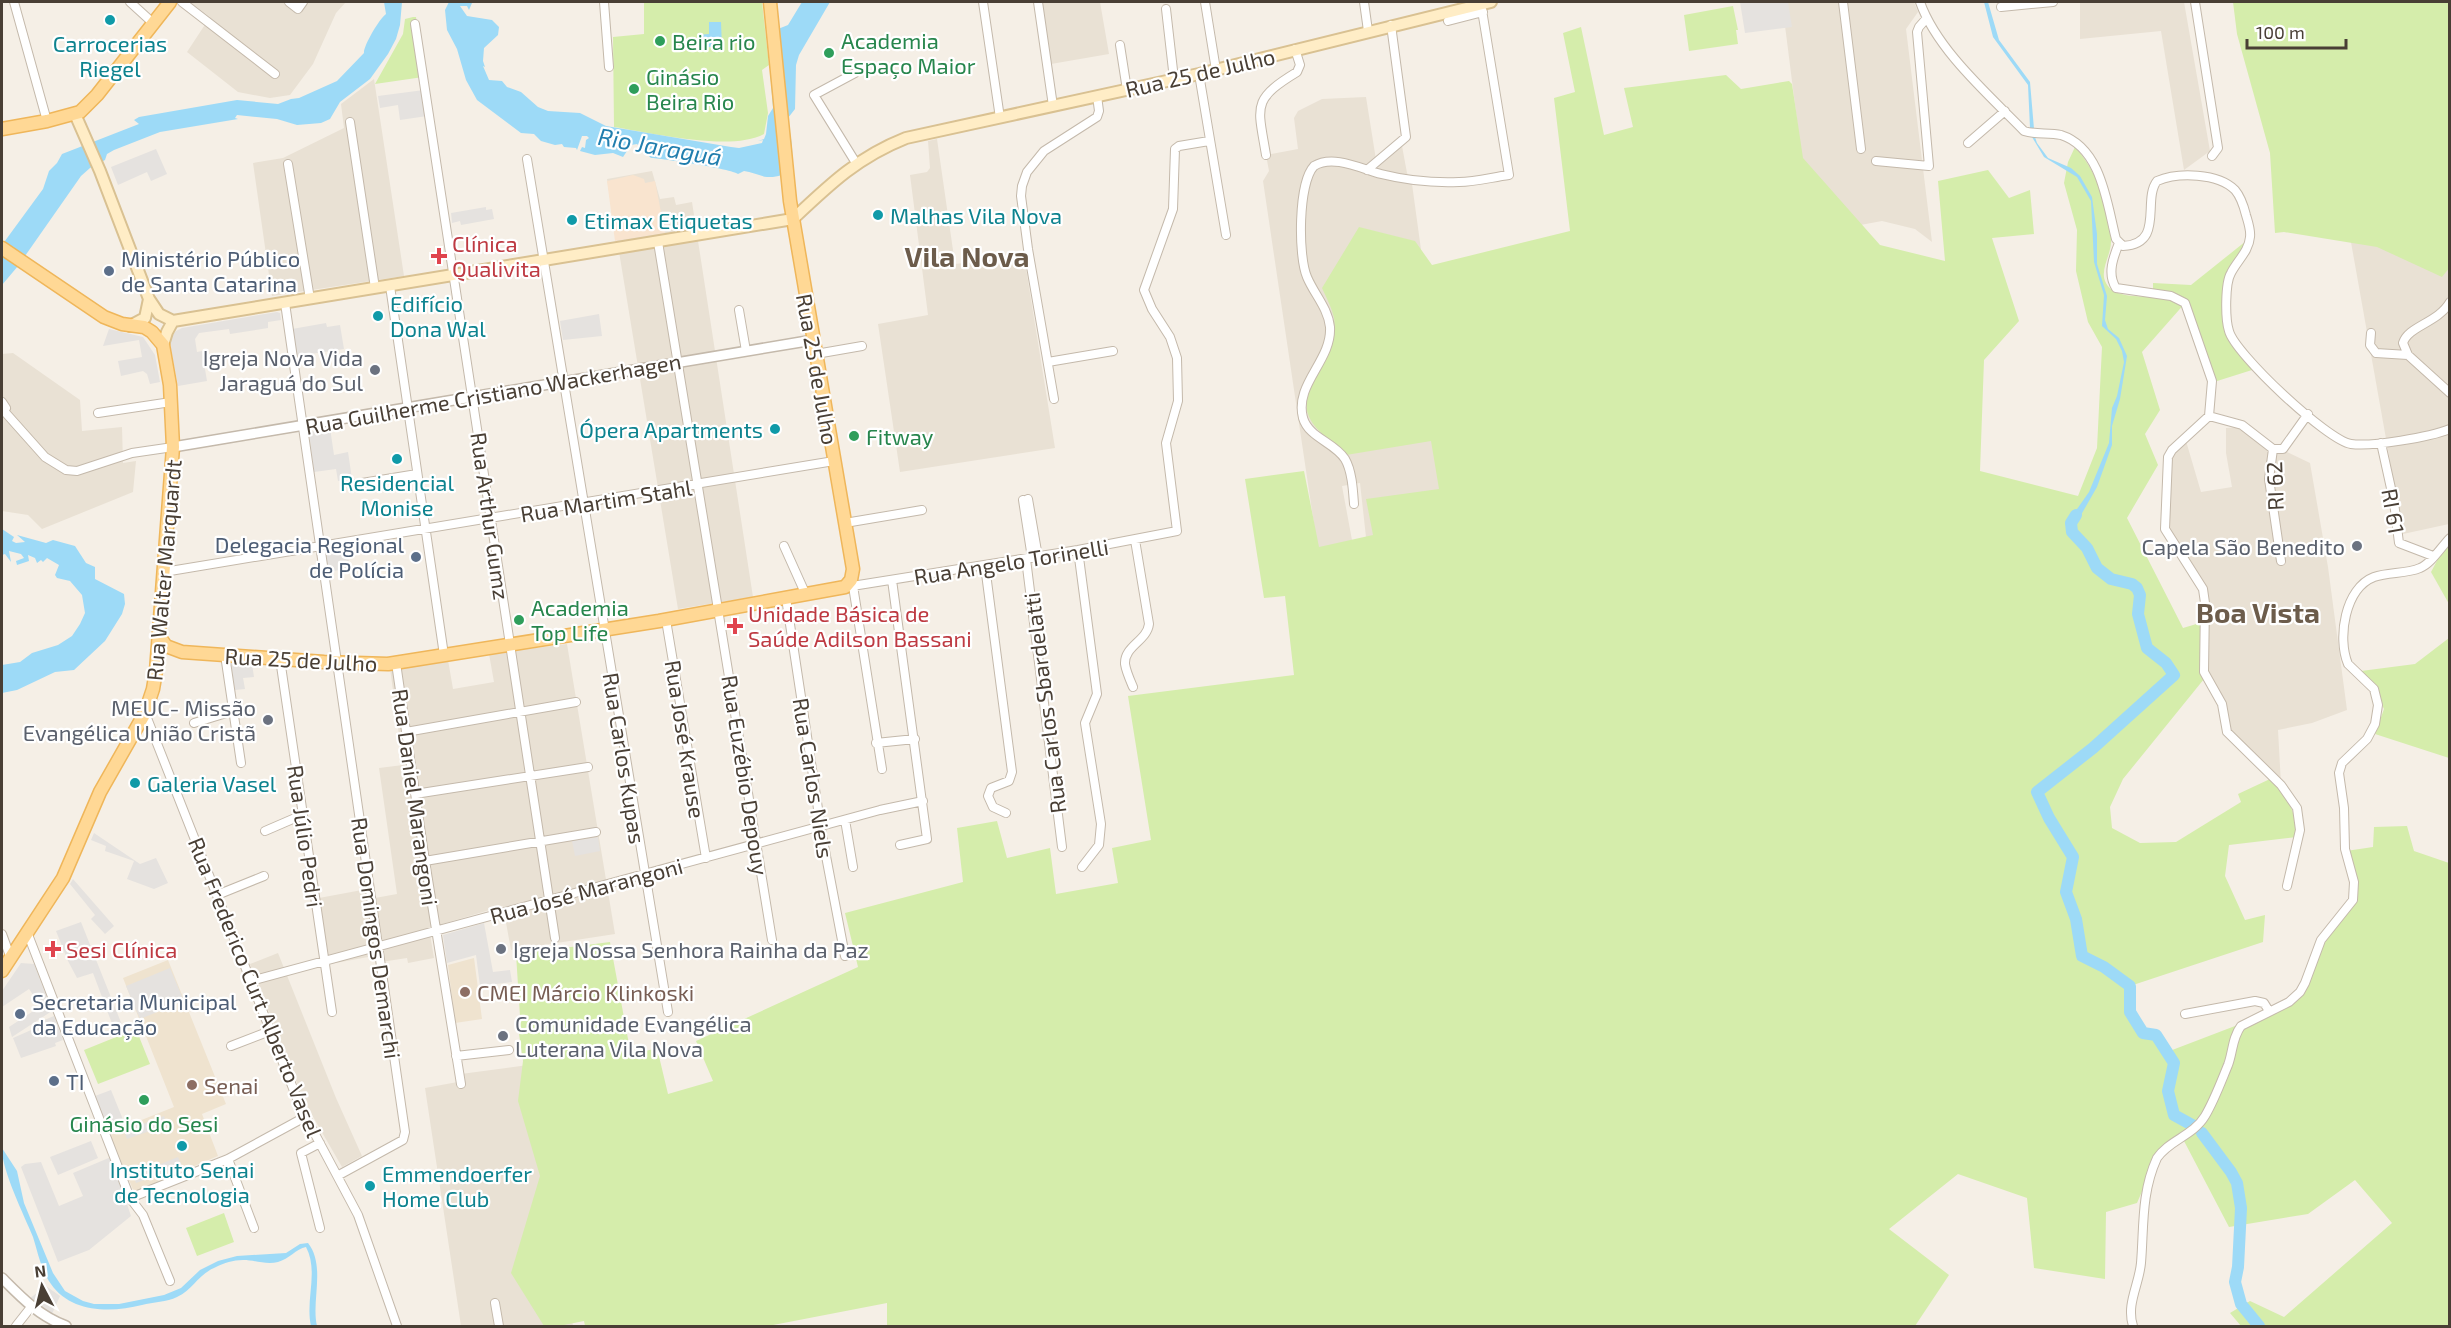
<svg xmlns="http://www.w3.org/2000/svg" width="2451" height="1328" font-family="'Exo 2',sans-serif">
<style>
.residential{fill:#e9e1d4}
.commercial{fill:#f9e4cf}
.education{fill:#efe3cf}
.green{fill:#d5edab}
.parking{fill:#e5e2df}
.water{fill:#9ddaf7}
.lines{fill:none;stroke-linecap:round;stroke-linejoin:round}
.river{stroke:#9ddaf7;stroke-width:12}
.minor-casing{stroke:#c4b9ab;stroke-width:10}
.tertiary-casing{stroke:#c4b9ab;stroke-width:12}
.secondary-casing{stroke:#d9c192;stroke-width:14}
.primary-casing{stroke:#efb65a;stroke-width:15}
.minor{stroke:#fff;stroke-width:8}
.tertiary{stroke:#fff;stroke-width:9}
.secondary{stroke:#ffedc6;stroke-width:10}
.primary{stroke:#ffd895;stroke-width:12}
.culture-dot{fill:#0f9aa8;stroke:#fff;stroke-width:2}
.leisure-dot{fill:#2e9e5b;stroke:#fff;stroke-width:2}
.health-dot{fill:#e0444e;stroke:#fff;stroke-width:2}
.service-dot{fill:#5c6f8a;stroke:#fff;stroke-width:2}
.worship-dot{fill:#6b7280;stroke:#fff;stroke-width:2}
.education-dot{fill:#8d6e63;stroke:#fff;stroke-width:2}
.labels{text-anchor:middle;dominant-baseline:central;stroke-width:4.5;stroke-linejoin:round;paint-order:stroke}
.leisure-label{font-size:22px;fill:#27864d;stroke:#fff;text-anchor:start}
.culture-label{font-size:22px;fill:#0d838f;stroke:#fff;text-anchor:start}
.street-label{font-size:22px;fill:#493f35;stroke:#fff}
.health-label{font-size:22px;fill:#be3a42;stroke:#fff;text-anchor:start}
.service-label{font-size:22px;fill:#4e5e75;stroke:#fff;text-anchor:start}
.worship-label{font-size:22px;fill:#5b616d;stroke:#fff;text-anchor:end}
.education-label{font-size:22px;fill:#785e54;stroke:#fff;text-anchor:start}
.water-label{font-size:24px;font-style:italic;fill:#217eae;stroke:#fff}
.district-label{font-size:28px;font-weight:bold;fill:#6c5c4b;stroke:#fff}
</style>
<rect width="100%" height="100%" fill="#f5efe6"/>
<path class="residential" d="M190,2H346L336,13L313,64L290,95L270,98L238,92L187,52L210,17Z
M1042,2H1100L1109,54L1051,64Z
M1782,2H1914L1918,12L1906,29L1932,242L1915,229L1882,221L1855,226L1813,247Z
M2080,2H2184L2210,151L2184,170L2161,31L2080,39Z
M374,79L404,276L272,296L253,163L283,158L344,128L341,104Z
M1366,97L1377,166L1402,146L1407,173L1412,184L1460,533L1367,546L1360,483L1342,486L1373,654L1334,659L1263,181L1269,171L1266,155L1298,149L1294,118L1298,111L1322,99Z
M937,139L955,264L1024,256L1055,448L900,472L878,324L928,315L910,175L927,172L930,168L928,141Z
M652,171L660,199L674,197L676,205L692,202L753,597L678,609L607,179Z
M2449,213V524L2403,534L2349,231Z
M13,353L80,400L82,431L122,427L123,463L136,461L133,492L42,529L28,515L2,511V354Z
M2242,427L2249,434L2310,463L2328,567L2347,710L2312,723L2278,730L2281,784L2228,731L2211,682L2205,655L2208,600L2166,526L2169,459L2186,441L2201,492L2232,487L2226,453V428Z
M567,644L615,934L511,950L503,906L429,928L434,958L408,963L407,958L381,962L379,955L330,964L319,898L362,890L375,898L397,894L379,768L403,765L390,668L448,660L453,689L494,682L489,654Z
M278,953L336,1098L362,1156L342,1167L304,1101L250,964Z
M528,1065L573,1326H461L425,1088L463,1081L461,1074Z"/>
<path class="commercial" d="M633,175L644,179L645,183L655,181L665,233L615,241L607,181Z"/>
<path class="education" d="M474,958L482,1019L455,1023L448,965Z
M168,960L226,1104L202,1114L218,1156L134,1192L109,1133L174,1107L123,978Z"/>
<path class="green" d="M644,2H762L769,65L762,70L768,113L764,134C731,152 652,133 614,127L613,37L644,34Z
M2233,2H2449L2450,267L2442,277L2377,247L2284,232L2275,233L2270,153L2237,34Z
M1733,6L1738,30H1736L1738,44L1689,51L1684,15Z
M413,17H416L423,77L375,84L403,34L405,19Z
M1581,27L1604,135L1633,127L1624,88L1726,75L1741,89L1789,81L1792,84L1803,158L1880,245L1945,261L1938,181L1988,170L2009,198L2030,190L2034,234L1992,238L2019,321L1984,360L1980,471L2078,496L2097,448L2102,347L2088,322L2076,271L2077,230L2064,183L2068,162L2075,147C2096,170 2113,211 2111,242C2111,255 2099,271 2106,283C2113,298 2139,296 2153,297V283L2191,285L2246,241L2225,281L2226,334L2252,370L2214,382L2197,327L2186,302L2142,352L2160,410L2145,434L2158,465L2127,518L2183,628L2203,622L2204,679L2123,779L2110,807L2112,828L2140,843L2176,842L2241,802L2238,794L2270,779C2289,800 2295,808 2297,837L2229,845L2225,876L2245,920L2265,915L2263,942L2130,986V1012L2143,1033L2156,1035L2167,1052L2235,1026L2286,1000L2299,989L2318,938L2353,898L2346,851L2373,847L2374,827L2407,826L2414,851L2449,863V1326H2241L2230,1313L2250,1301L2284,1317L2392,1223L2355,1180L2308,1214L2229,1227L2184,1141L2168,1142L2159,1152L2137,1203L2106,1212L2105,1279L2034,1268L2027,1198L1958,1174L1889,1229L1949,1275L1915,1326H887V1303L768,1326H585L584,1321L559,1326H544L511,1273L540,1176L518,1101L523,1061L518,1027L520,1016L516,954L610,942L631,1055L657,1048L668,1094L713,1081L696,1041L858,967L845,913L963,882L957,828L997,821L1007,858L1050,848L1056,894L1118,883L1112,848L1151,840L1128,696L1294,675L1285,596L1264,598L1245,479L1304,471L1319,547L1373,535L1366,499L1439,489L1431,441L1346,455C1334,443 1313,430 1308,414C1299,390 1339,349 1334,318C1332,308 1326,297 1322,288L1359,227L1415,241L1432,265L1570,231L1554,98L1575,92L1563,33Z
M2449,545V604L2431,572L2439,557Z
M2449,638V758L2375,734L2384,709L2373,686L2361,671L2415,664Z
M136,1029L150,1064L98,1084L84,1050Z
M224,1213L234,1242L197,1256L186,1228Z"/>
<path class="parking" d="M1740,2H1788L1792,27L1745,33Z
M424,90L427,116L400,120L398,105L380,108L378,96Z
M156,149L167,174L151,181L147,172L118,185L111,167Z
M486,207V210L492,209L494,219L461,225L460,221L452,223L451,213Z
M277,312L280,313L281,320L268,322V328L230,334L229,329L199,333L195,339L197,352L202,351L207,381L178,386L170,344L171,337L176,331L182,328Z
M599,314L602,336L563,340L560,321Z
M326,323L327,327L340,325L344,349L297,356L292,329Z
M109,329L143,337L155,355L160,382L150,384L147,374L143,371L121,376L118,361L142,357L139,340L103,346Z
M330,428L334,455L348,452L352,479L338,481L336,469L314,472L309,432Z
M347,550L350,568L328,572L325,554Z
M231,663L252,664L254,677L243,678L245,689L235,690Z
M94,833L140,864L156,858L168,883L154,889L127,879L134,861L105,851L106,846L91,840Z
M598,837L600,851L575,856L572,841Z
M73,879L114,926L105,934L91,919L95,915L70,884Z
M81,922L122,1025L114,1029L93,973L77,978L68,961L56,931Z
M484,923L493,972L510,970L512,982L480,986L476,955L447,963L443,935Z
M21,963L34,964L52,1011L12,1037L9,1027L41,1006L29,989L2,1007V991Z
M170,968L184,1001L140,1019L126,986Z
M54,1016L63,1040L55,1043L56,1046L21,1058L13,1038L38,1027L37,1023Z
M111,1090L126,1127L109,1133L95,1096Z
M164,1116L167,1125L127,1139L124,1131Z
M91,1141L98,1158L58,1175L50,1157Z
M111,1157L131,1216L89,1250L58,1262L21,1167L25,1164L41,1162L59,1206L83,1196L73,1173Z
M178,1157L182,1166L136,1183L133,1175Z
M46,1286L60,1296L52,1314L29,1299Z"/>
<path class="water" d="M384,2H402L400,25L396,39L388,54L370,79L340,102L330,119L321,123L297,125L277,119L237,115L235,118L238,119L160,132L114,150L107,154L105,160L90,168L81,176L18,266L2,285V245L43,189L49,171L57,163L62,154L139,124L134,120L139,117L237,100L278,104L291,99L299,98L337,81L364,53C363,47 379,19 386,14Z
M449,2H479L472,3L469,10L467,6H460L467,16L492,20L499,27L498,35L484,48L483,61L485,67L483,66L489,80L502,81L507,87L521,92L538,107L548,111L580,113L606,126L731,147L739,148L762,143L763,140L758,141L764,139L766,134L768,116L773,108L769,57L770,49L778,29L788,25L802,2H830L799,55L796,65L795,109L788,118C790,141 804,179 767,177C760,176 752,172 744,171L738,174C733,169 659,158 651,158L637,144L631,145L623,157L613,153L595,155L580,151L582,147L585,148L586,140L589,138L587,136H582L577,150L576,148L564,147L562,144L555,145L541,141L534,134L521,133L477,100L466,80L457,49L447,30L445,10Z
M1984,2H1988L1999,40L2030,82L2034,129L2030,128L2028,85L1993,37Z
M709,22H721L722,47H697V35L709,34Z
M2032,137H2035L2037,143L2048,158L2071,168L2080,176L2092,197L2097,234V264L2107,296L2105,320L2108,329L2119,338L2127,356L2120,399L2112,426V445L2097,487L2073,529H2070V519L2089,492L2109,443L2112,408L2117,396L2124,362L2122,351L2116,339L2102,326L2104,295L2094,262L2091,201L2077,177L2044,157Z
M2,529L14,537L12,541L16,543L25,542L17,535L46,543L53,540L75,546L86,563L95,567V579L124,594L125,604L122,614L105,641L74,670L55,672L17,690L2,693V665L20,662L32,653L58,645L72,636L80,624L85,613L82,595L70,581L57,578L55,575L59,565L47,558L43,562L41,560L37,563L35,558L28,555L29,561L17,565L16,561L24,558L21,554L9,551L11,562L5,554L2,555Z
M2,1148L17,1171L24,1203L53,1273L65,1291L83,1301L94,1304H119L164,1295L181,1288L200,1270L218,1261L237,1256L286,1253L300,1244L308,1243C326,1266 311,1301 317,1326H311C305,1300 319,1272 306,1247C296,1249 289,1259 278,1262C266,1265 255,1260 243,1260C233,1260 224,1263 216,1267C197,1275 194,1289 177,1297C167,1302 153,1302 142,1305C111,1313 71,1313 51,1284C41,1270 38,1253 33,1237C24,1215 1,1169 2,1148Z"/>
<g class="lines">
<path class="river" d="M2076,515L2071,523L2072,532L2087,548L2097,568L2111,579L2132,584L2137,588L2140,595L2138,614L2147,648L2166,663L2174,675L2093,748L2037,792L2049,818L2073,857L2066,892L2076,919L2082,956L2104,967L2130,986V1012L2143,1033L2156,1035L2174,1063L2168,1091L2174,1115L2194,1126
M2202,1133L2231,1172L2237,1183L2241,1208L2238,1267L2235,1282L2241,1304L2259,1326"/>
<defs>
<path id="minor" d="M14,2L47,121
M130,2L153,23
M182,2L275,74
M289,2L298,9L303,2
M604,2L609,67
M983,2L1000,118
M1038,2L1053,106
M1205,2L1216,70
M1364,2L1368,31
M1843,2L1861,149
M1920,2C1937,50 1988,94 2024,131C2036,135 2049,132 2061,135C2102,148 2107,205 2116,239L2123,246C2165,244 2142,200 2157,181C2178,172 2218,173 2235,190C2241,197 2244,207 2246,215C2248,222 2251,230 2250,237C2249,251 2237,261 2231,273C2225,283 2225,319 2229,331C2235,354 2328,441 2351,444C2372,447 2430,437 2450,429
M2195,2L2218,148L2212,156
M2001,7L2053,2
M1166,9L1174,79
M1448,21L1483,12
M415,24L555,938
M1120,45L1127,90
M855,73L814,95L856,163
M1199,74L1226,235
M350,122L375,288
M1968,143L2005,111
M1266,155C1258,106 1251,100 1297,72L1300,65L1295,49
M527,159L668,1012
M1876,161L1929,166L1917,32L1919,27L1926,19
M288,164L310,299
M1367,170L1406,137L1391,25
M658,242L772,940
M2119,243C2113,258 2107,274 2116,288L2171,296L2185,303L2212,381L2209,416L2172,450L2168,457L2165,529L2203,589L2205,603L2204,672L2222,704L2227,732L2281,785L2297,808L2300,830L2287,886
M390,286L444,655
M2450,302C2438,323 2408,326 2403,343L2408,355L2450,393
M285,303L405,1132L403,1140L339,1175
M739,310L746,351
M2371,333L2370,345L2376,353L2408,355
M816,354L862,346
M1048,362L1113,351
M1054,399L1028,249L1021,196L1022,186L1027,172L1044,151L1097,117L1099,111L1097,96
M2,402L6,408L2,412
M4,411L45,457L66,470L77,471L132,453L173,447
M98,413L171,402
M2209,416L2242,425L2273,449
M2381,443L2394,502L2399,543L2433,556
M2273,449L2269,479L2281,561
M2273,449H2283L2308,414
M356,484L417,474
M1028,499L1038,557
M1023,500L1032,558
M1354,504C1353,490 1352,471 1345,459C1334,442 1309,438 1303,418C1294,384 1332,361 1330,327C1328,308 1314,294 1307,277C1298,256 1298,183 1314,166C1333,154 1362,169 1381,174C1405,180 1434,183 1459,182C1476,182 1493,177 1509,175L1481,4
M845,523L922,510
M784,546L806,595
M1078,550L1097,694L1085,723L1101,824L1099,845L1082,867
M1026,559L1062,847
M985,566L1012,772L1009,781L991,788L988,796L993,807L1006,813
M164,572L834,461
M892,580L927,839L900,845
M853,586L882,769
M846,587L1078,550L1177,531L1166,443L1178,401L1177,358L1170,337L1152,309L1144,290L1173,209L1175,149L1179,146L1209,141
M786,598L822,835L845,956
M666,620L706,858
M225,655L241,763
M280,659L332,1012
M396,663L425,861L461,1084
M1133,687C1130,680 1126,671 1125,664C1124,646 1147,641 1149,624L1135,540
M145,713L300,1106L358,1215L397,1326
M194,723L233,711
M406,732L576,702
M876,743L915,739
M415,794L588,767
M845,820L853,867
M265,831L302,815
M425,861L596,832
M217,895L264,876
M27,932L130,1198L143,1215L170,1281
M2,934L10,956
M251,981L880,810L923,801
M2185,1014L2255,1001L2264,1003L2269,1011
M231,1046L270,1031
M456,1056L509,1050
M320,1143L301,1153L320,1228
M228,1159L254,1228
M130,1198L228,1159L305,1117
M495,1303L499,1326
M16,1326L31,1307
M2133,1326C2126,1304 2139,1285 2141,1263C2144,1227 2141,1193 2157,1158C2169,1140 2193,1136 2205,1116C2214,1101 2221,1082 2228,1065C2233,1052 2232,1038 2241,1026L2289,1002L2300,992L2305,983L2321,940L2353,900L2354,882L2345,849L2344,808L2339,773L2342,763L2367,739L2375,724L2378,705L2374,689L2348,664C2337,638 2345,588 2374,577C2389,572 2406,574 2420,568C2431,564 2441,547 2450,538"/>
<path id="tertiary" d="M173,447L813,340
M2,1278C22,1298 39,1316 66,1326"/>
<path id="secondary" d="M75,114L100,171L149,299L159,314L173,321
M173,321L793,219C830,184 858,157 906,138L1199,74L1491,2
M130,326L145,318L149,299
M163,345L167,332L173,321"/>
<path id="primary" d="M2,129L47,121L80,112L97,95L170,2
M2,248L104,317L122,324L144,327L152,332L163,345L170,385L173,447L156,671L153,689L145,713L100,792L63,878L2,971
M159,636L166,646L182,652L324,662L388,664L659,621L845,587L851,580L853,569L790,201L770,2"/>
</defs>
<use href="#minor" class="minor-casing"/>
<use href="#tertiary" class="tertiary-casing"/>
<use href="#secondary" class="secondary-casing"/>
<use href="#primary" class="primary-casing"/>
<use href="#minor" class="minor"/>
<use href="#tertiary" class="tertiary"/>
<use href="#secondary" class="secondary"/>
<use href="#primary" class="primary"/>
</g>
<g class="culture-dot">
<circle cx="110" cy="20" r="6"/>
<circle cx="878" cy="215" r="6"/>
<circle cx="572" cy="220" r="6"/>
<circle cx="378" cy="316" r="6"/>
<circle cx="775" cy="429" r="6"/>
<circle cx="397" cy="459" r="6"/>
<circle cx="135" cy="783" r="6"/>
<circle cx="182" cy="1146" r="6"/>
<circle cx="370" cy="1186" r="6"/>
</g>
<g class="leisure-dot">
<circle cx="660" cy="41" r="6"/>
<circle cx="829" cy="53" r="6"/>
<circle cx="634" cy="89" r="6"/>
<circle cx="854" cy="436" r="6"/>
<circle cx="519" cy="620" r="6"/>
<circle cx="144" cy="1100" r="6"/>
</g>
<g class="health-dot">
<path d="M436 247h6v6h6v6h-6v6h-6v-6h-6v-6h6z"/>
<path d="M732 617h6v6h6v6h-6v6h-6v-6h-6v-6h6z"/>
<path d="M50 940h6v6h6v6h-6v6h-6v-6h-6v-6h6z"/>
</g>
<g class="service-dot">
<circle cx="109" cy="271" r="6"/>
<circle cx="416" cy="557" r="6"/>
<circle cx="20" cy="1014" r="6"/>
<circle cx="54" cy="1081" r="6"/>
</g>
<g class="worship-dot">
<circle cx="375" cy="370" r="6"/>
<circle cx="2357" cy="546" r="6"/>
<circle cx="268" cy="720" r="6"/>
<circle cx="501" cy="949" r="6"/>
<circle cx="503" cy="1036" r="6"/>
</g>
<g class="education-dot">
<circle cx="465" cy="992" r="6"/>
<circle cx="192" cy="1085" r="6"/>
</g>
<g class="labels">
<g class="leisure-label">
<text x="841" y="40">Academia<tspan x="841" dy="25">Espaço Maior</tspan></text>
<text x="672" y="41">Beira rio</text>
<text x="646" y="76">Ginásio<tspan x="646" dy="25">Beira Rio</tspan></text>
<text x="866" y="436">Fitway</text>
<text x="531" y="607">Academia<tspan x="531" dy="25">Top Life</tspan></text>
<text x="144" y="1123" text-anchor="middle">Ginásio do Sesi</text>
</g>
<g class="culture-label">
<text x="110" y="43" text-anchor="middle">Carrocerias<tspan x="110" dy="25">Riegel</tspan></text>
<text x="890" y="215">Malhas Vila Nova</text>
<text x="584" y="220">Etimax Etiquetas</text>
<text x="390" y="303">Edifício<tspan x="390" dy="25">Dona Wal</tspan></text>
<text x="763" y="429" text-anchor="end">Ópera Apartments</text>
<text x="397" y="482" text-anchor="middle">Residencial<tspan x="397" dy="25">Monise</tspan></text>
<text x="147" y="783">Galeria Vasel</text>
<text x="182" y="1169" text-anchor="middle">Instituto Senai<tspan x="182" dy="25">de Tecnologia</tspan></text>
<text x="382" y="1173">Emmendoerfer<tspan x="382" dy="25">Home Club</tspan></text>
</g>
<g class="street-label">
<text transform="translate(1200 72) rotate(-13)">Rua 25 de Julho</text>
<text transform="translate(818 369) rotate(80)">Rua 25 de Julho</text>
<text transform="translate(493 393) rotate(-10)">Rua Guilherme Cristiano Wackerhagen</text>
<text transform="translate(2274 486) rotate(-92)">RI 62</text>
<text transform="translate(606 500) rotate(-9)">Rua Martim Stahl</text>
<text transform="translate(2394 511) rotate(80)">RI 61</text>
<text transform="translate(491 516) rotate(82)">Rua Arthur Gumz</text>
<text transform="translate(1011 561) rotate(-9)">Rua Angelo Torinelli</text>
<text transform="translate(163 570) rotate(-85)">Rua Walter Marquardt</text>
<text transform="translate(301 659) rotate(3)">Rua 25 de Julho</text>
<text transform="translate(1044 703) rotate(-97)">Rua Carlos Sbardelatti</text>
<text transform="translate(686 739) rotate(81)">Rua José Krause</text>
<text transform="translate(625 758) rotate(81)">Rua Carlos Kupas</text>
<text transform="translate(746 775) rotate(81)">Rua Euzébio Depouy</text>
<text transform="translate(814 778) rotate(81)">Rua Carlos Niels</text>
<text transform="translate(416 797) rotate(82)">Rua Daniel Marangoni</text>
<text transform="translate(306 836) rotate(82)">Rua Júlio Pedri</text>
<text transform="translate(586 890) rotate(-15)">Rua José Marangoni</text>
<text transform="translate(377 938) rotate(82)">Rua Domingos Demarchi</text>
<text transform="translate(256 987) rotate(68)">Rua Frederico Curt Alberto Vasel</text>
</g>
<g class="health-label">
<text x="452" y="243">Clínica<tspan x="452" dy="25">Qualivita</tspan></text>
<text x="748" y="613">Unidade Básica de<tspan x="748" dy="25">Saúde Adilson Bassani</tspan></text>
<text x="66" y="949">Sesi Clínica</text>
</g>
<g class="service-label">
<text x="121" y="258">Ministério Público<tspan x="121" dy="25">de Santa Catarina</tspan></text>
<text x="404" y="544" text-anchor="end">Delegacia Regional<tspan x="404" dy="25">de Polícia</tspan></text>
<text x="32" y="1001">Secretaria Municipal<tspan x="32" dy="25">da Educação</tspan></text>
<text x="66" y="1081">TI</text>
</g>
<g class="worship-label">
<text x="363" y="357">Igreja Nova Vida<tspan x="363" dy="25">Jaraguá do Sul</tspan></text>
<text x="2345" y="546">Capela São Benedito</text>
<text x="256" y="707">MEUC- Missão<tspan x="256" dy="25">Evangélica União Cristã</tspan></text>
<text x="513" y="949" text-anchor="start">Igreja Nossa Senhora Rainha da Paz</text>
<text x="515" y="1023" text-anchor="start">Comunidade Evangélica<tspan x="515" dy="25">Luterana Vila Nova</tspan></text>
</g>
<g class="education-label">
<text x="477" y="992">CMEI Márcio Klinkoski</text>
<text x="204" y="1085">Senai</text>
</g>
<g class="water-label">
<text transform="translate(660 146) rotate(10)">Rio Jaraguá</text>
</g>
<g class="district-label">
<text x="967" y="256">Vila Nova</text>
<text x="2258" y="612">Boa Vista</text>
</g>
</g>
<rect width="2451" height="1328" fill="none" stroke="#493f35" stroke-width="6"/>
<g transform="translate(42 1286) rotate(353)" stroke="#ffffff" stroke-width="4.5" paint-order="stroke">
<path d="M0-4.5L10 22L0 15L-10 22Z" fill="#493f35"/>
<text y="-9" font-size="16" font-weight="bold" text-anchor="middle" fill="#493f35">N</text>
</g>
<path d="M2247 39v9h99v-9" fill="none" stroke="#493f35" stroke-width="3"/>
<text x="2256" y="39" font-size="18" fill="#493f35" stroke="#ffffff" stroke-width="4.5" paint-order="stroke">100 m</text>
</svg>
